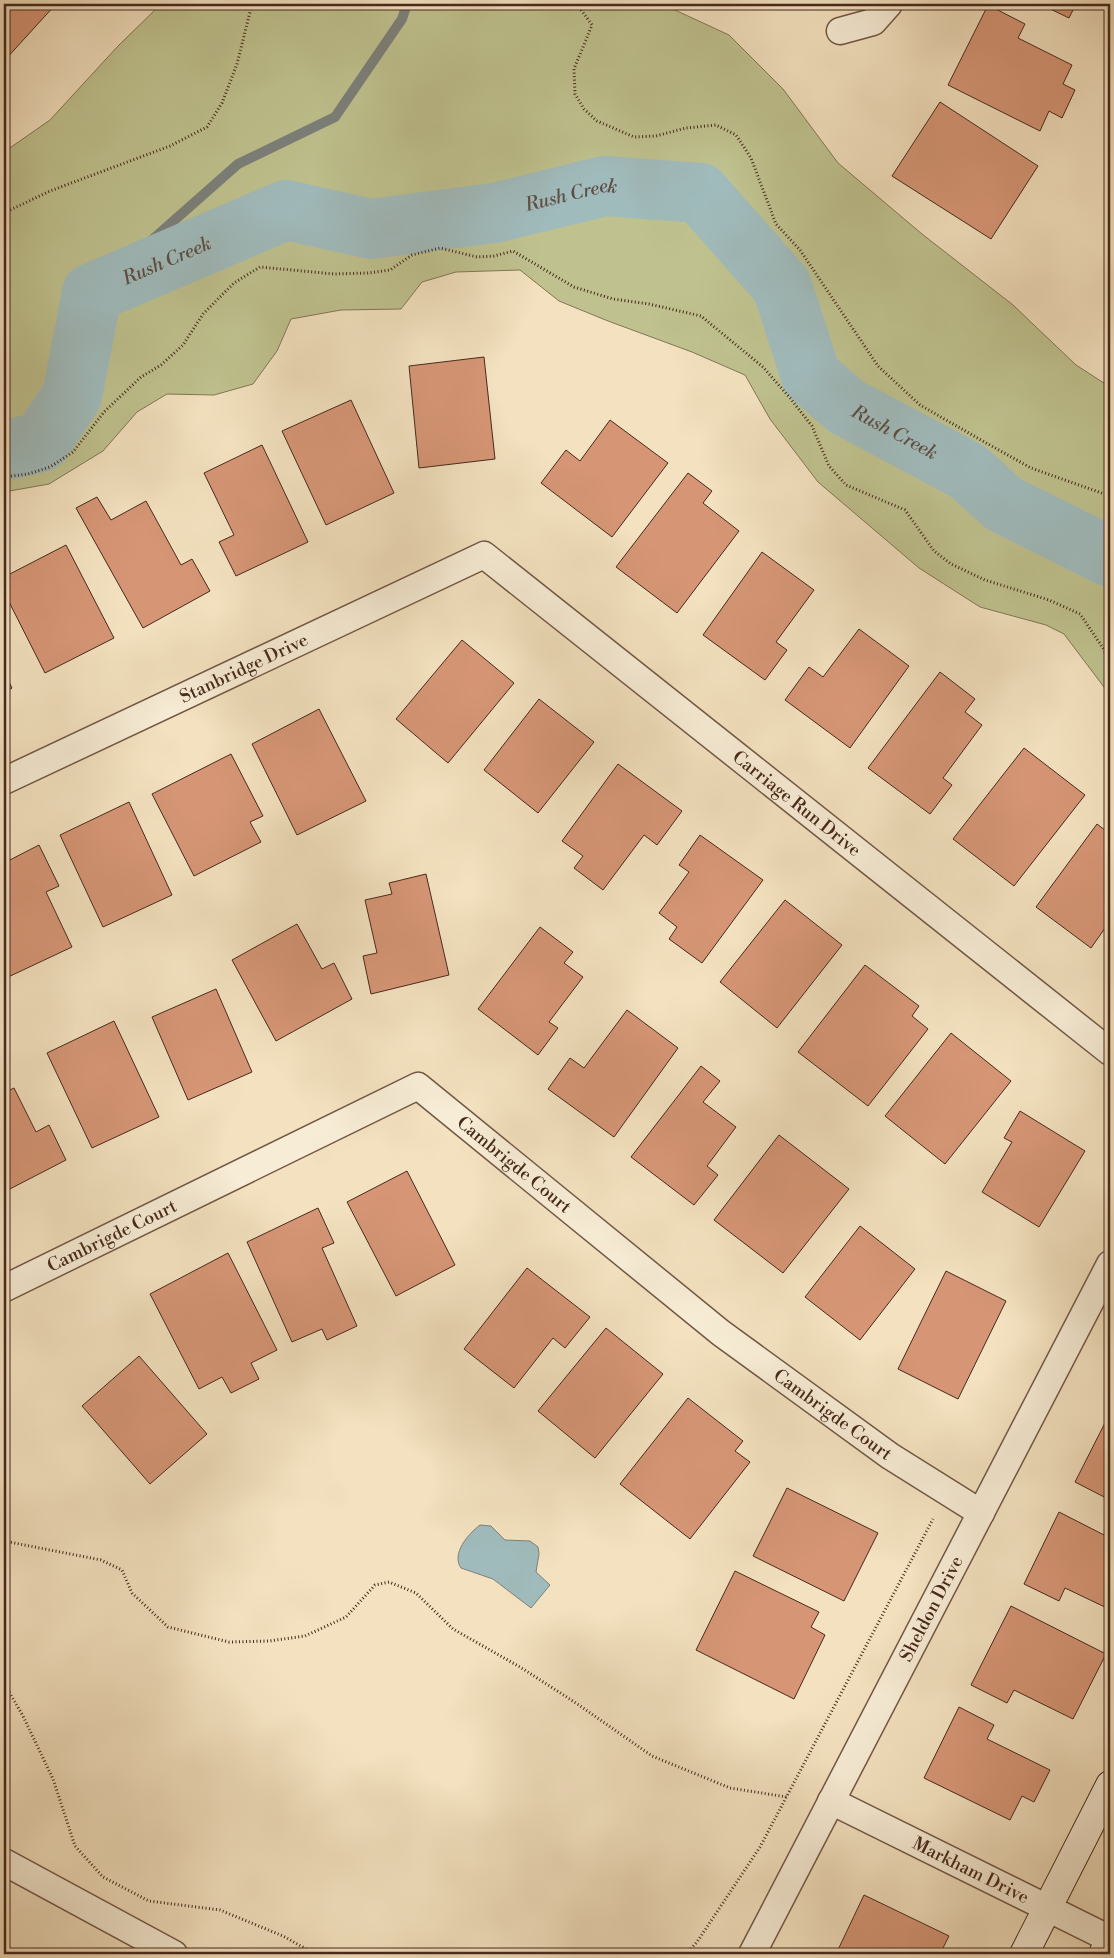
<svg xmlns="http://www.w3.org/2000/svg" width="1114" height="1958" font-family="'Libre Bodoni',serif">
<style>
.green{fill:#bfc28f;stroke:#837656}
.water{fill:#a0bbbc;stroke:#7c817c}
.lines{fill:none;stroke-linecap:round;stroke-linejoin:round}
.stream{stroke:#7c817c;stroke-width:10}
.river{stroke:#a0bbbc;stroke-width:60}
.building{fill:#d69676;stroke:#47291c}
.minor-casing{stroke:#725745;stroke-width:29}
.secondary-casing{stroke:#47291c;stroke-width:30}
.path{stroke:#47291c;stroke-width:3;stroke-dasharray:1 2.5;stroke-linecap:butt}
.minor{stroke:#f7ecd5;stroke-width:26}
.secondary{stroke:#f7ecd5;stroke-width:28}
.labels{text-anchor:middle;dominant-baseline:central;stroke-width:5;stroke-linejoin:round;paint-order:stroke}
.street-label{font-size:18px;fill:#47291c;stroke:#f7ecd5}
.water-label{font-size:19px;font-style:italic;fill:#5d4e44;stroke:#f7ecd5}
</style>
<rect width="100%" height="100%" fill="#f3e1bf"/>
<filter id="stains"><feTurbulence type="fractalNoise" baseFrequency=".004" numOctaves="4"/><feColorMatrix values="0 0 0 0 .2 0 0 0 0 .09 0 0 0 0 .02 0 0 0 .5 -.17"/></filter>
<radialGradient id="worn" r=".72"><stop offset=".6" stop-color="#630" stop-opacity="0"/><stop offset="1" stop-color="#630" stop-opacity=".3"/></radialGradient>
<path class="green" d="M161,4H662L729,35L783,89L838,163L922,234L1013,305L1076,365L1110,387V695L1064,634L1046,625L980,607L919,568L818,482L770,419L745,375L692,352L608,321L559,301L520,270L456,272L422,282L401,309L341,310L291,319L277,351L253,384L214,395L167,394L137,412L103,451L49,484L4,492V152L50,120L118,46Z"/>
<path class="water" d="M480,1525L491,1526L505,1540L530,1541L538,1547L539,1554L536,1572L550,1585L531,1608L493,1579L461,1568C451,1554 468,1534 480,1525Z"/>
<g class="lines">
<path class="stream" d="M92,293L238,164L335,117L402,19L407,4"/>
<path class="river" id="s1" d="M4,451L41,442L72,396L92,293L286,210L371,229L494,213L605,186L700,193L782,286L811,376L847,407L967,471L1004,504L1110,557"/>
</g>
<path class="building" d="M4,4H56L5,60L4,59Z
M1040,4H1076L1069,18Z
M988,5L1025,24L1018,38L1072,65L1063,84L1075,90L1062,118L1049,111L1040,131L948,85Z
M940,102L1038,166L991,239L892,176Z
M484,357L495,459L419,468L409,366Z
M351,400L394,493L326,525L282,431Z
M610,420L668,463L612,537L541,483L566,450L580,461Z
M262,445L308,542L236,576L219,542L234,535L204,473Z
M688,473L712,491L703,503L739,531L677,613L616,567Z
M97,497L111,520L146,501L181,565L192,559L210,591L143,628L76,508Z
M66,545L114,638L45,673L4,592V577Z
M762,552L814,590L776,642L787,650L765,680L703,635Z
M859,629L909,666L850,748L785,700L809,667L823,677Z
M462,640L514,683L448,763L396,719Z
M4,672L12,688L4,693Z
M940,672L975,699L965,712L982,725L943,778L952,785L930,814L868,768Z
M539,699L594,742L538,813L484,770Z
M319,709L366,801L297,835L252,744Z
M1024,748L1085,795L1014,886L953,839Z
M231,754L263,816L250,822L261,842L194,876L152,794Z
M618,764L682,811L657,845L644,835L603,890L574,868L583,856L562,841Z
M129,802L172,895L103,927L60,835Z
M1097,824L1110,834V921L1091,948L1036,907Z
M700,835L763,880L702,963L669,939L677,927L659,913L689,872L679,865Z
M39,845L59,886L46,892L72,947L6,978L4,974V863Z
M426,874L449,975L371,994L363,956L377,953L365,900L392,894L389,883Z
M785,900L842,945L777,1028L720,982Z
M297,924L322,969L334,963L352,999L276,1041L232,960Z
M540,927L573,952L564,963L583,977L549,1022L558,1028L538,1055L478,1009Z
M865,965L919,1006L912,1016L928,1029L868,1106L798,1052Z
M216,989L252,1072L188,1100L152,1017Z
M627,1010L678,1048L614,1137L548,1089L570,1058L584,1068Z
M114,1021L159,1117L92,1148L47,1053Z
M951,1033L1011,1081L945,1164L885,1116Z
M701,1066L720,1081L703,1102L736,1127L707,1166L718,1175L694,1205L631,1157Z
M14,1088L36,1132L49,1125L66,1160L4,1192V1093Z
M1020,1111L1085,1151L1039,1227L982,1192L1012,1142L1004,1138Z
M779,1135L849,1189L783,1273L714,1220Z
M407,1171L455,1265L396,1296L347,1202Z
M318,1208L334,1243L322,1248L357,1326L327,1340L322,1329L292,1342L247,1242Z
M860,1226L915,1269L860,1340L805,1297Z
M228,1253L277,1350L251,1363L259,1379L231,1393L222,1377L199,1389L150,1294Z
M527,1268L590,1317L565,1348L553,1338L514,1388L464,1349Z
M946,1271L1006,1301L958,1399L898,1369Z
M606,1328L663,1374L595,1458L538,1411Z
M139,1356L207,1434L150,1484L82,1406Z
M688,1398L743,1441L735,1451L750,1462L690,1539L620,1484Z
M1110,1413V1500L1075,1482Z
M787,1488L878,1533L844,1601L753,1556Z
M1059,1512L1110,1538L1109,1609L1065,1588L1059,1601L1024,1584Z
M735,1571L819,1612L811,1627L825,1635L794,1699L696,1650Z
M1011,1606L1106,1654L1073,1719L1014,1690L1007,1703L971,1685Z
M959,1707L994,1725L987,1739L1050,1770L1034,1802L1022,1796L1010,1820L924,1778Z
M864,1895L949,1936L940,1954H836Z"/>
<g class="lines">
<defs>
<g id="minor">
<path d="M840,31L873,22L889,4"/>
<path id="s2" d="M4,781L484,555L1110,1052"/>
<path id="s3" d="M5,1288L418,1086L721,1333L890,1456L981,1513"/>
<path id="s4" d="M831,1801L1110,1939"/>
<path d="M4,1862L174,1954"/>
<path id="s5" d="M752,1954L1110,1264"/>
</g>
<path id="secondary" d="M1024,1954L1110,1785
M1103,1954L1110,1939"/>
</defs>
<use href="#minor" class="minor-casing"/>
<use href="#secondary" class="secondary-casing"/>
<path class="path" d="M577,4L592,25L574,69L575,94L584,109L597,121L634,137L656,136L686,128L716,125L736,135L751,158L776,224L800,250L878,366L920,405L988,444L1031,468L1110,496
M4,213L50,191L170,146L207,127L222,103L237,64L252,4
M4,477L28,474L50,467L73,452L104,412L141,377L161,365L183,345L203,314L234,283L260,267L334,274L368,273L390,270L412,255L440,248L477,257L494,256L513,251L574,287L613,299L649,304L701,316L763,367L790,398L812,426L829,466L846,485L905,510L934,551L951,564L985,580L1049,600L1080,614L1103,648L1110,662
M4,1541L101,1560L122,1570L132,1593L168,1627L229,1642L269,1641L305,1636L346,1617L375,1585L389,1582L416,1593L453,1629L520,1667L576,1703L652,1756L730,1788L787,1797
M4,1683L23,1716L53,1779L75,1846L103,1877L149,1901L220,1910L283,1936L315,1954
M686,1954L697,1942L760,1847L933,1519"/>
<use href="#minor" class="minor"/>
<use href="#secondary" class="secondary"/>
</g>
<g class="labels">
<g class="street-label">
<text stroke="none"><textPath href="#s2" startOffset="265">Stanbridge Drive</textPath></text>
<text stroke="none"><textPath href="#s2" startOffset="930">Carriage Run Drive</textPath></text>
<text stroke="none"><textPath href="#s3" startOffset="584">Cambrigde Court</textPath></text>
<text stroke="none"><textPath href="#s3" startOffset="119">Cambrigde Court</textPath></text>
<text stroke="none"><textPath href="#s3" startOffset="989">Cambrigde Court</textPath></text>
<text stroke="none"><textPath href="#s5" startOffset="389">Sheldon Drive</textPath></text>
<text stroke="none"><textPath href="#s4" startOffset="156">Markham Drive</textPath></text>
</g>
<g class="water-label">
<text stroke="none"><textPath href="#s1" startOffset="700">Rush Creek</textPath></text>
<text stroke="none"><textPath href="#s1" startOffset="280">Rush Creek</textPath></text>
<text stroke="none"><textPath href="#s1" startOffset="1150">Rush Creek</textPath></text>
</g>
</g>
<rect width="1114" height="1958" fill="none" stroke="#f3e1bf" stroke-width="20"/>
<rect x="5" y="5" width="1104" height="1948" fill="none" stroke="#47291c" stroke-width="2.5"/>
<rect x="10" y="10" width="1094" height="1938" fill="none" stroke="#47291c"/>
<rect width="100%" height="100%" filter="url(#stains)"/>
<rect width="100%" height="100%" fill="url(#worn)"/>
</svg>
